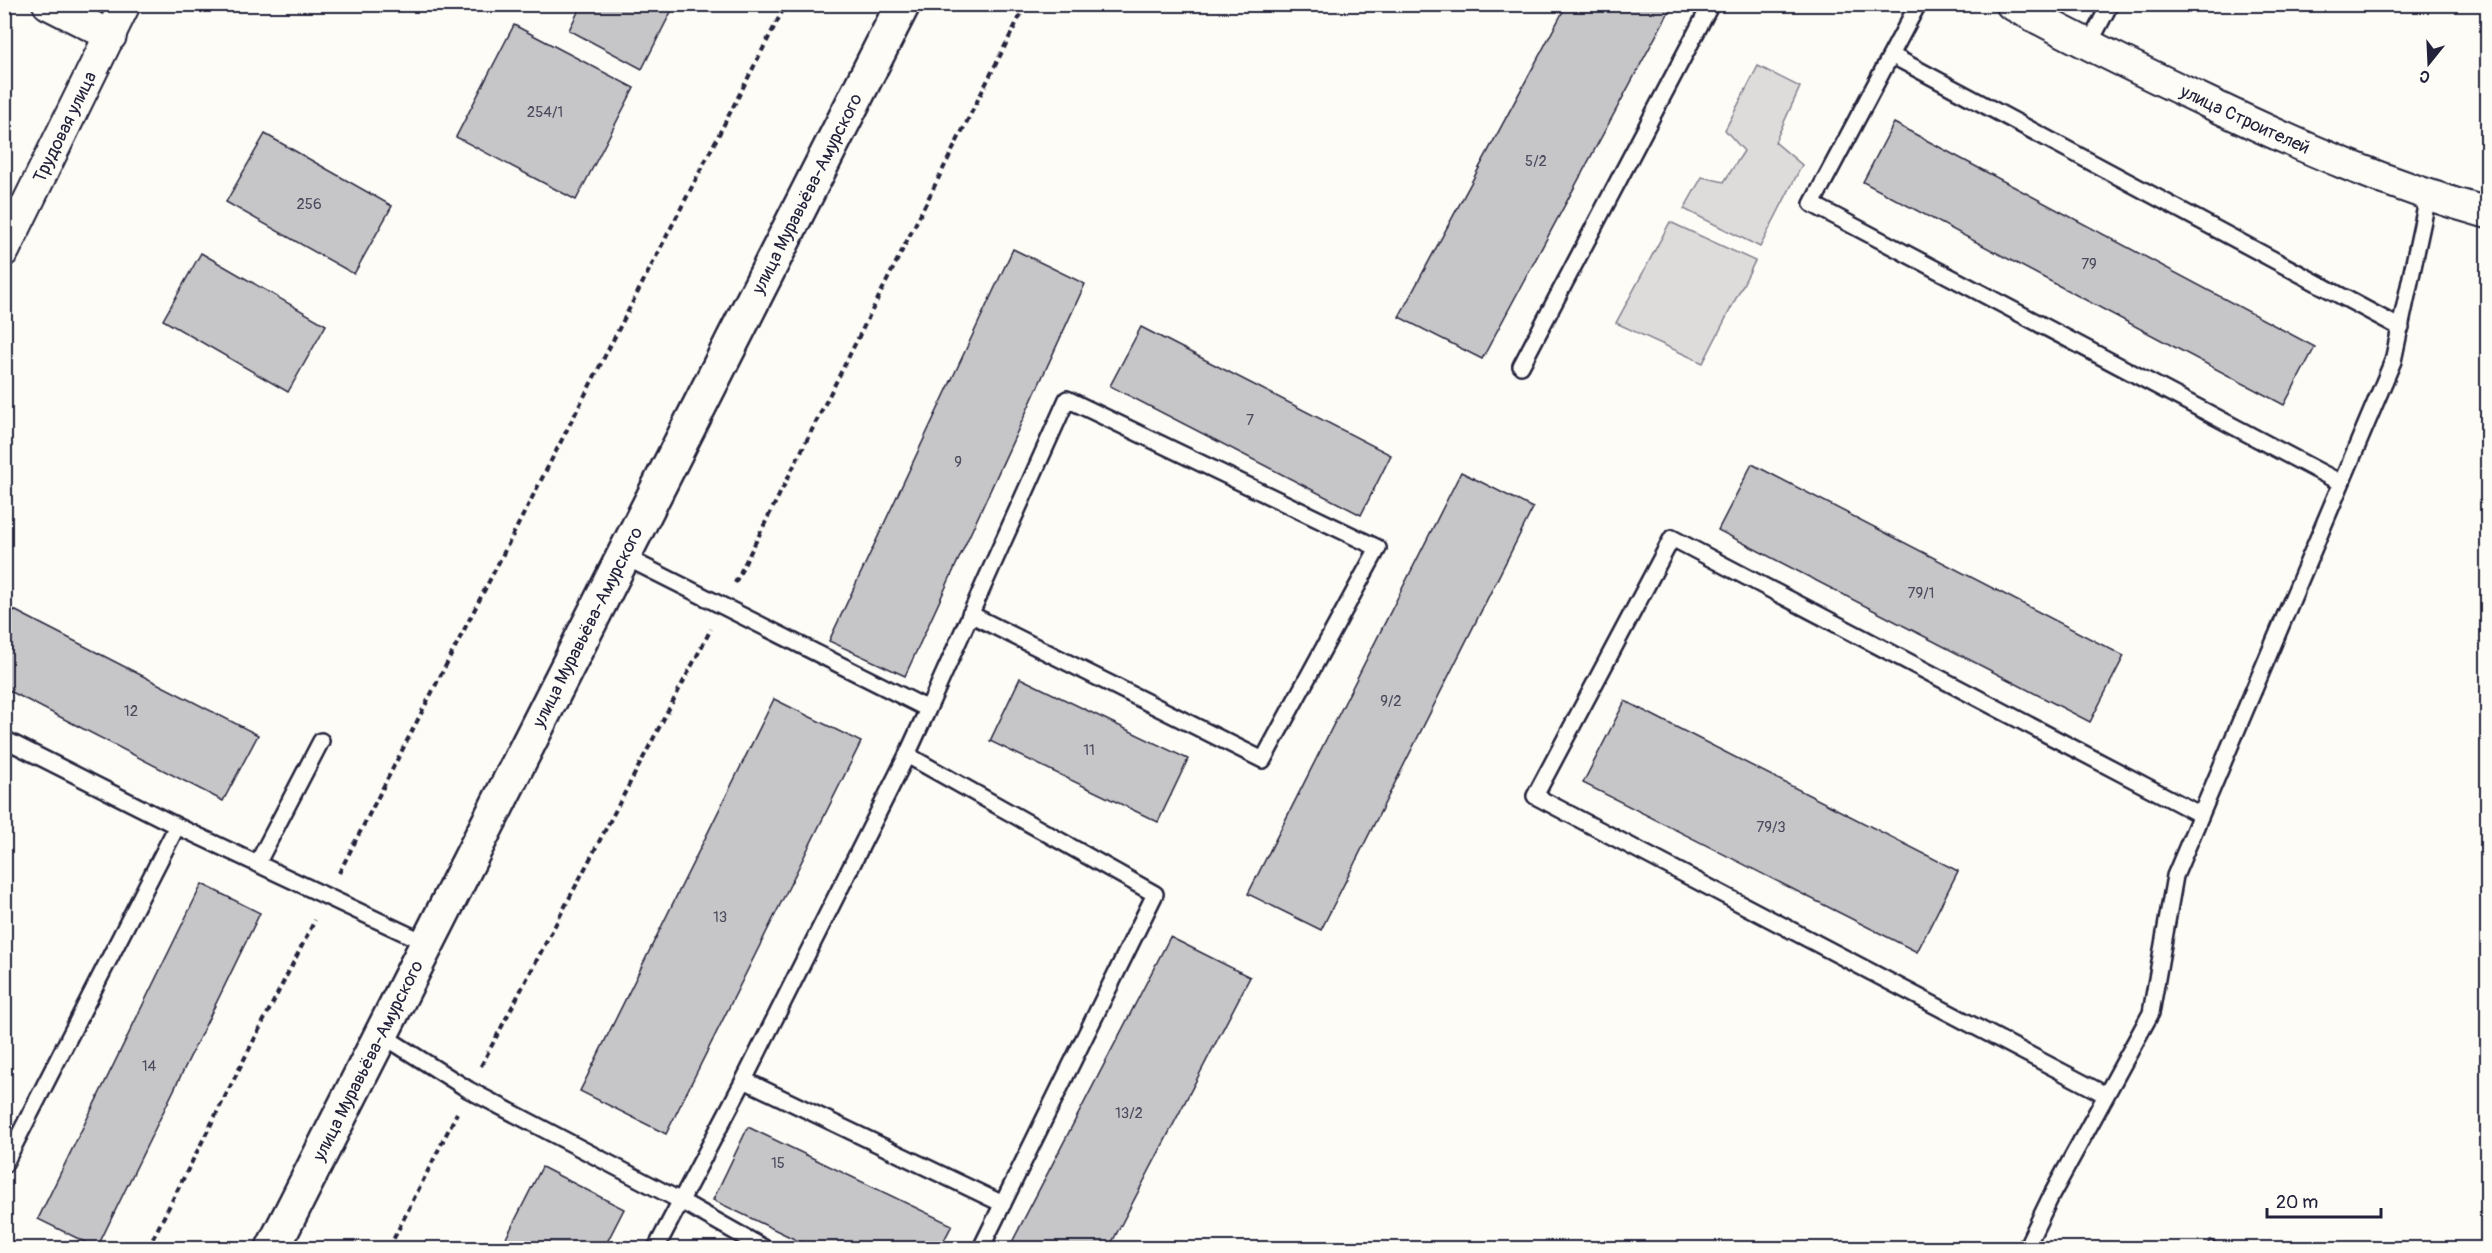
<svg xmlns="http://www.w3.org/2000/svg" width="2492" height="1253" font-family="Pangolin,sans-serif">
<style>
.green{fill:#dddcdb;stroke:#807f8b;stroke-width:1.5}
.building{fill:#c6c6c8;stroke:#22223b;stroke-width:1.5}
.lines{fill:none;stroke-linecap:round;stroke-linejoin:round}
.lane-casing{stroke:#22223b;stroke-width:20}
.street-casing{stroke:#22223b;stroke-width:34}
.secondary-casing{stroke:#22223b;stroke-width:38}
.path{stroke:#22223b;stroke-width:4;stroke-dasharray:6 4.5;stroke-linecap:butt}
.lane{stroke:#fdfcf7;stroke-width:15}
.street{stroke:#fdfcf7;stroke-width:30}
.secondary{stroke:#fdfcf7;stroke-width:33}
.labels{text-anchor:middle;dominant-baseline:central;stroke-width:6;stroke-linejoin:round;paint-order:stroke}
.number-label{font-size:15px;fill:#4b4b5e}
.street-label{font-size:18px;fill:#22223b;stroke:#fdfcf7}
</style>
<rect width="100%" height="100%" fill="#fdfcf7"/>
<filter id="ink" filterUnits="userSpaceOnUse"><feTurbulence type="fractalNoise" baseFrequency=".0167" numOctaves="2"/><feDisplacementMap in="SourceGraphic" scale="12" xChannelSelector="R" yChannelSelector="G"/><feConvolveMatrix kernelMatrix="1 2 1 2 8 2 1 2 1" color-interpolation-filters="sRGB"/></filter>
<g filter="url(#ink)">
<path class="green" d="M1758,66L1800,87L1775,142L1802,165L1760,247L1684,209L1702,177L1724,182L1744,151L1725,130Z
M1670,222L1755,261L1703,363L1616,323Z"/>
<path class="building" d="M582,4H675L642,69L569,30Z
M1567,4H1673L1482,359L1399,317Z
M514,25L634,88L576,200L456,137Z
M1894,123L2315,347L2284,405L1863,182Z
M265,134L392,206L354,274L226,202Z
M1013,249L1085,284L905,676L829,641Z
M201,253L326,325L288,392L163,320Z
M1141,327L1391,455L1361,515L1110,386Z
M1752,464L2124,656L2090,722L1718,530Z
M1461,472L1533,508L1321,930L1248,894Z
M14,610L258,735L223,801L4,688V629Z
M1020,678L1188,759L1158,822L990,741Z
M774,699L861,742L666,1134L580,1091Z
M1625,701L1958,871L1917,952L1583,783Z
M202,884L260,913L97,1248L38,1219Z
M1170,937L1250,977L1109,1248H1009Z
M748,1127L952,1225L940,1248H813L713,1200Z
M542,1167L624,1209L604,1248H501Z
M2210,1240L2227,1248H2205Z"/>
<g class="lines">
<defs>
<path id="lane" d="M1918,4L1812,204L2341,483
M2088,46L2110,4
M1891,55L2401,328
M1521,366L1711,4
M623,556L928,709L907,755L1155,894L981,1248
M928,709L1067,399L1378,548L1263,760L970,614
M4,739L177,826L428,944
M257,864L321,741
M382,1035L469,1090L679,1200L764,1248
M744,1080L1003,1204
M2106,1095L1535,796L1672,538L2201,815
M4,1165L177,826
M656,1248L744,1080L907,755
M2026,1248L2051,1196L2151,1013L2175,876L2393,361L2428,197"/>
<g id="street">
<path d="M48,4L111,36"/>
<path id="s1" d="M2011,4C2075,39 2141,71 2207,102C2299,146 2390,186 2488,213"/>
<path id="s2" d="M4,251L125,4"/>
</g>
<g id="secondary">
<path id="s3" d="M273,1248L903,4"/>
</g>
</defs>
<use href="#lane" class="lane-casing"/>
<use href="#street" class="street-casing"/>
<use href="#secondary" class="secondary-casing"/>
<path class="path" d="M735,583L1026,4
M339,873L786,4
M481,1066L711,629
M148,1248L315,920
M389,1248L457,1113"/>
<use href="#lane" class="lane"/>
<use href="#street" class="street"/>
<use href="#secondary" class="secondary"/>
</g>
</g>
<g class="labels">
<g class="number-label">
<text x="545" y="112">254/1</text>
<text x="1536" y="161">5/2</text>
<text x="309" y="204">256</text>
<text x="2089" y="264">79</text>
<text x="1250" y="420">7</text>
<text x="958" y="462">9</text>
<text x="1921" y="593">79/1</text>
<text x="1391" y="701">9/2</text>
<text x="131" y="711">12</text>
<text x="1089" y="750">11</text>
<text x="1771" y="827">79/3</text>
<text x="720" y="917">13</text>
<text x="149" y="1066">14</text>
<text x="1129" y="1113">13/2</text>
<text x="778" y="1163">15</text>
</g>
<g class="street-label">
<text stroke="none"><textPath href="#s1" startOffset="261">улица Строителей</textPath></text>
<text stroke="none"><textPath href="#s2" startOffset="138">Трудовая улица</textPath></text>
<text stroke="none"><textPath href="#s3" startOffset="1182">улица Муравьёва-Амурского</textPath></text>
<text stroke="none"><textPath href="#s3" startOffset="696">улица Муравьёва-Амурского</textPath></text>
<text stroke="none"><textPath href="#s3" startOffset="210">улица Муравьёва-Амурского</textPath></text>
</g>
</g>
<rect width="2492" height="1253" fill="none" stroke="#fdfcf7" stroke-width="24"/>
<rect x="12" y="12" width="2468" height="1229" fill="none" stroke="#22223b" stroke-width="2" filter="url(#ink)"/>
<g transform="translate(2429 63) rotate(198)" stroke="#fdfcf7" stroke-width="4.5" paint-order="stroke">
<path d="M0-4.5L10 22L0 15L-10 22Z" fill="#22223b"/>
<text y="-9" font-size="16" font-weight="bold" text-anchor="middle" fill="#22223b">С</text>
</g>
<path d="M2267 1208v9h114v-9" fill="none" stroke="#22223b" stroke-width="3"/>
<text x="2276" y="1208" font-size="18" fill="#22223b" stroke="#fdfcf7" stroke-width="4.5" paint-order="stroke">20 m</text>
</svg>
